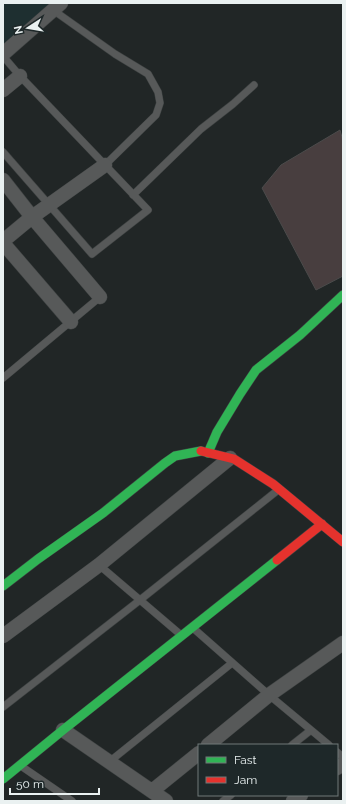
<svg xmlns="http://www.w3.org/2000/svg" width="346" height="804" font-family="Raleway,sans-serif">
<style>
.built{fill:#1e2f30}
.building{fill:#483e3f;stroke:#4b4b4b}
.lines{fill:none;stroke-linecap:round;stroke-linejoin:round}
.lane-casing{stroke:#3e4242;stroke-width:8}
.street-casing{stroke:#3e4242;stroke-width:15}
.fast-casing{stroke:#3e4242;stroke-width:10}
.jam-casing{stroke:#3e4242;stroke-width:10}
.lane{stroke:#575959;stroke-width:7}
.street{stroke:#575959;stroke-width:14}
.fast{stroke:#30b455;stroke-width:9}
.jam{stroke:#e5322d;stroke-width:9}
</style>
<rect width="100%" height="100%" fill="#212626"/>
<path class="built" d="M3,3H55L3,54Z"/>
<path class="building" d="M340,130L343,141V276L316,290L262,188L281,165Z"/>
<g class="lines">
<defs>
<path id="lane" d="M53,10L115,54L148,74L158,92L160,103L156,115L105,165
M3,56L20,76L148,210L92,254L3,152
M133,195L201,129L233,104L254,85
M3,378L100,297
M99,565L181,635
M193,628L269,695L329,745
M3,707L140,600L278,490
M292,745L311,730
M337,752L343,757
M109,762L232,663
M21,766L72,801
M223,801L231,795"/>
<path id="street" d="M3,54L61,3
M3,90L20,76
M3,180L32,217L100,297
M3,241L32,217L105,165
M3,243L71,322
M3,636L99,565L230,458
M63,730L166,801
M208,745L269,695L343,643
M337,768L343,764
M152,791L199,753
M293,801L301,795"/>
<path id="fast" d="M208,453L217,432L240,394L256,370L300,335L343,295
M3,586L38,559L103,513L165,463L175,456L201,451
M3,779L63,730L277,560"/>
<path id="jam" d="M201,451L234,459L273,484L343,542
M277,560L322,524"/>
</defs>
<use href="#lane" class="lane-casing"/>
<use href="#street" class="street-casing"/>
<use href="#fast" class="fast-casing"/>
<use href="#jam" class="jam-casing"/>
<use href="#lane" class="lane"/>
<use href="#street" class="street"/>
<use href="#fast" class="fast"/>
<use href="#jam" class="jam"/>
</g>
<rect width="346" height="804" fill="none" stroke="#eaf1f1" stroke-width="8"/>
<rect x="198" y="744" width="140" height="52" fill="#1e2829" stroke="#707879"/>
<rect x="206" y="757" width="20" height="6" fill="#30b455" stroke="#707879"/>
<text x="234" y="764" font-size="12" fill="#eaf1f1">Fast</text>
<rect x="206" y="777" width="20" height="6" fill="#e5322d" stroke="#707879"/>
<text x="234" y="784" font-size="12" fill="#eaf1f1">Jam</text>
<g transform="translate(28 28) rotate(258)" stroke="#1e2829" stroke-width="3" paint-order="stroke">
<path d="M0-3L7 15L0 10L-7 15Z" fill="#eaf1f1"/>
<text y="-6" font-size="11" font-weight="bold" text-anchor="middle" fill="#eaf1f1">N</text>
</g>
<path d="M10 788v6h89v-6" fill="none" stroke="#eaf1f1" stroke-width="2"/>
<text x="16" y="788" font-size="12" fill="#eaf1f1" stroke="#1e2829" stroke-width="3" paint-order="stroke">50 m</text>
</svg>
